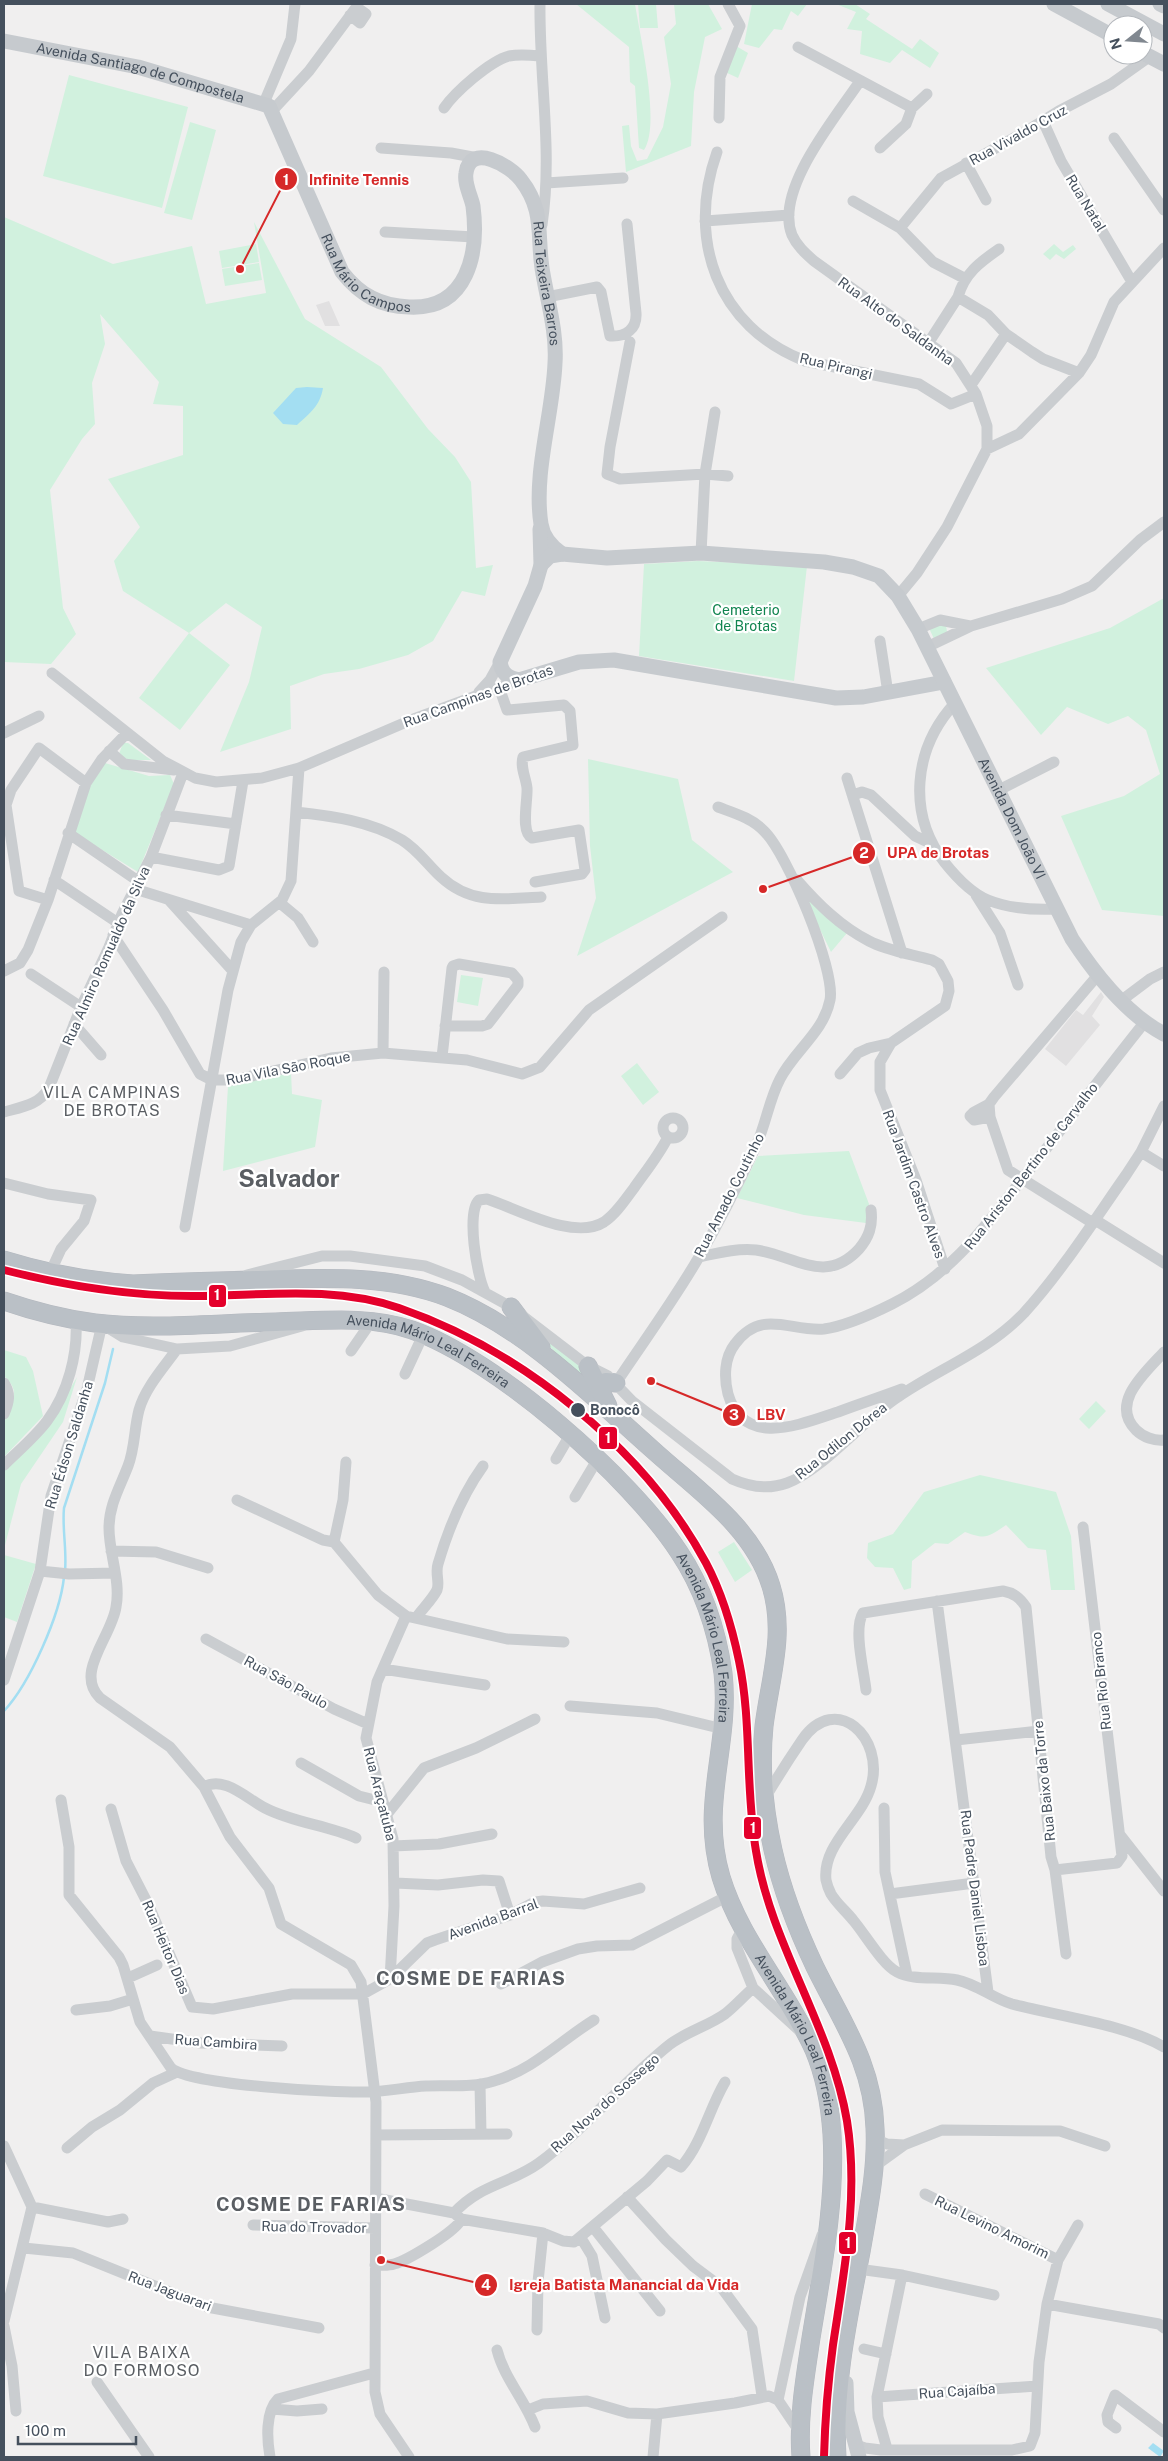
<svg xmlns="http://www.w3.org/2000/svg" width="1168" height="2461" font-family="'Public Sans',sans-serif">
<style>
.education{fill:#e1e0e1}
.green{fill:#d1f1de}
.water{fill:#a3def2}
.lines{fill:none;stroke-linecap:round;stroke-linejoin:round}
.stream{stroke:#a3def2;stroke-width:2.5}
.highway-casing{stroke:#b4b8bf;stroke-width:19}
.minor{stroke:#cacdd0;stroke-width:11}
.major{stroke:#c6cace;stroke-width:15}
.highway{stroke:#bac0c6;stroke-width:18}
.metro-1-casing{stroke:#fff;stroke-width:11}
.metro-1{stroke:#e4002b;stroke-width:8}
.stop-dot{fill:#45505d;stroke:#fff;stroke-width:2}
.labels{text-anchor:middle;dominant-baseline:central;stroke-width:4.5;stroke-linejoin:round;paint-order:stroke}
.street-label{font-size:14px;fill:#45505d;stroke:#fff}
.park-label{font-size:14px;fill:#10844f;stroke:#fff}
.stop-label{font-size:14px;font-weight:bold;fill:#45505d;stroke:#fff;text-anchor:start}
.quarter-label{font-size:16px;letter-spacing:1px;fill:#5a5e63;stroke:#fff}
.district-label{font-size:19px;font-weight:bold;letter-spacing:1px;fill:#5a5e63;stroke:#fff}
.town-label{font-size:24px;font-weight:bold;fill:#5a5e63;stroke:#fff}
.leader{fill:none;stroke:#d62828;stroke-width:2}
.callout-dot{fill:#d62828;stroke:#fff;stroke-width:2}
.mark-label{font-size:15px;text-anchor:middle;font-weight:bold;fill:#fff}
.callout-label{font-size:15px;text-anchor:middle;font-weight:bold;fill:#d62828;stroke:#fff;stroke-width:4.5;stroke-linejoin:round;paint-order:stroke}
.line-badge{stroke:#fff;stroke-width:2}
.badge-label{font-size:14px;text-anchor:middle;font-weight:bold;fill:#fff}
</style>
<rect width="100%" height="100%" fill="#f0efef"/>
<path class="education" d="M329,301L340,326H325L316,305Z
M1101,992L1104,997L1092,1016L1100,1025L1066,1066L1045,1049L1076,1010L1083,1015Z"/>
<path class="green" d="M576,4H635C640,36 661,125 644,150L639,148L635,86L630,82L629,47Z
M638,4H656L658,28H640Z
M674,4H708L722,29L705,37L694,92L691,146L626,172L622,126L629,125L631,146L637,161L647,159L663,127L671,84L664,37L676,24Z
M752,4H807L798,16L791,11L782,30L774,29L759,48L744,44Z
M836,4H855L870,14L866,19L912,49L920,39L939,53L930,68L902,50L890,63L860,54L862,31L847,29L856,12Z
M736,46L748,53L738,78L725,72Z
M69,75L188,107L162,208L43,176Z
M190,122L216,130L192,220L164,213Z
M4,217L113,264L192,246L206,304L266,293L254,222L305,319L381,367L428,429L455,457L471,482L476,568L493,565L485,596L462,591L433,641L408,655L359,669L324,674L290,686L291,729L220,752L249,682L262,627L226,603L189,633L230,665L180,730L139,698L189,633L123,591L114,561L140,527L108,479L183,455V406L153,404L159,382L100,314L105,344L92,383L95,424L82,439L50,490L63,608L76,634L51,664L4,662Z
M256,244L259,262L222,268L219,251Z
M1054,244L1063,252L1073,245L1076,249L1064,259L1056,254L1050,260L1043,254Z
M259,263L262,280L225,286L222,269Z
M698,561L807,566L794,681L639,656L644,564Z
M1164,598V916L1102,910L1061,816L1124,796L1160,774L1146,730L1128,716L1108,724L1067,707L1041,735L986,668L1110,628Z
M940,622L946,625L947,632L934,639L929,628Z
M123,743H128L151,760H128L119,754Z
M588,759L678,779L692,840L733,872L577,956L596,898L590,846Z
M105,763L149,776L170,775L174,784L138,872L73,832L87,790Z
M808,896L847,933L831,952L808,905Z
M461,975L483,978L478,1006L457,1002Z
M637,1063L659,1092L643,1105L621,1076Z
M291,1073L292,1094L322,1100L315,1147L223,1171L228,1086Z
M849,1151L869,1204L866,1223L804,1215L737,1198L758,1156Z
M534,1329L591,1374L596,1390L562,1360Z
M4,1350L26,1357L33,1371L43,1416L4,1457C4,1447 2,1435 4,1425C7,1404 25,1395 4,1376Z
M77,1377L63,1422L21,1484L4,1549V1466L53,1418Z
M1096,1401L1106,1411L1089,1429L1079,1419Z
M980,1475L1056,1492L1071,1536L1075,1590H1051L1046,1550L1028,1548L1006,1525C988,1537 986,1540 965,1532L948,1544L935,1543L912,1561L911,1588L904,1590L893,1568L875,1567L867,1558L868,1543L893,1534L924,1492Z
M734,1542L752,1570L735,1582L718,1552Z
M4,1555L36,1564L17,1622L4,1617Z"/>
<path class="water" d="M307,387L323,388C320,406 310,413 297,425L283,424L273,413L296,388Z
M1153,2443L1164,2451L1160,2457L1148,2448Z"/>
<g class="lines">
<path class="stream" d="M65,1571C67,1550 62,1529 64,1508L105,1383L113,1349
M4,1711C30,1683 60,1615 64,1577"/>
<defs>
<g id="highway">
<path d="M4,1260C46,1273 89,1281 133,1284C175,1282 216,1281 258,1280C321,1278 386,1274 447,1297C524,1327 592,1396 653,1450C697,1490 753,1527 771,1586C786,1634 770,1678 764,1726C760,1766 764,1810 773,1850C782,1890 797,1929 815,1967C842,2022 873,2064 875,2128C877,2170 868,2211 861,2252C848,2319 833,2388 837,2457"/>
<path id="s3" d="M4,1301C33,1311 65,1319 95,1323C154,1330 216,1323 276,1322C320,1321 369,1315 412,1330C497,1360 630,1477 679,1552C703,1588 717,1631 723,1673C731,1745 699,1803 721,1877C740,1940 787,1990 814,2050C825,2076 830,2105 832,2134C836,2202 822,2270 811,2338C805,2378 798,2417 801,2457"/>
<path d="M511,1307L541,1347"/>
<path d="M588,1366L608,1406"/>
<path d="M600,1391L606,1382L616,1383"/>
</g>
</defs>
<use href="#highway" class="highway-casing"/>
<path class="minor" d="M540,4C539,77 553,152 542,225
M798,47L912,108
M860,81C836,117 774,190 792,235C797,246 805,253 814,261L956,363L976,394L987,426V449L947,527L917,573L898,596
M264,103L291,39L295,4
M444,108C455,92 490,61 509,56C519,54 530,55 540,56
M272,111L309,71L355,9H359L366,14L360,23L350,15
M719,118L720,77L740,26L728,4
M1043,121L1061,161L1132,282
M1114,138L1164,210
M381,148L451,153L478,158
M880,148L906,124L912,108L927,94
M717,152C686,239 717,327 805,361L919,384L951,404L976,394
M966,163L986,200
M546,183L623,178
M853,201L900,228L933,262L964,278
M705,221L789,215
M900,228L941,178L1025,132L1059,111L1111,84L1149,57
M385,232L474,237
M999,249C980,262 964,274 958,297L988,315L1006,334L1032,352L1043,359L1079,373
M547,297L597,287L601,292L610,336C626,337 637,329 636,313L627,224
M630,342L610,447L607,474L620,479L705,474L728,476
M929,342L958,297
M971,385L1006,334
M987,449L1019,434L1079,373L1091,355L1114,302L1164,248
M701,553L705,474L715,412
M918,629L940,620L970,626
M880,641L888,693
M927,647L971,626L1062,599L1092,586L1140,540L1164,522
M52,673L163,761L195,778L216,782L262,778L299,768L411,720L519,680
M499,687L507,710L564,705L570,711L573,745L523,757C520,767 526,778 527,788C528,800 520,832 532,838L579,830L585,870L582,874L535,882
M479,692L490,680L500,662
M955,703C913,749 907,814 945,863C957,878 971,893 988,900C1010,909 1033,910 1056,909
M4,733L39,716
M109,751L124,764L174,770
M847,778L902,953
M997,791L1054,762
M853,795L862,792L871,795L915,836L932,844
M296,812C332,816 370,821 402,840C418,850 427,864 441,877C471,905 503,899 541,897
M166,815L236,824
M68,833L138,881
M151,857L219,870L229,866L243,781
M54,880L118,923
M797,880C818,904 840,926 869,941C888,951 911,954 932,960L939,964L948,981L949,991L945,1006L891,1043L869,1048L858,1053L840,1074
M135,889L251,925
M976,895L1000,933L1018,985
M48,900L19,891L6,805L11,790L39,748L86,783
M169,900L233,971
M280,903L298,918L313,942
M113,935L163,1010L200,1074L212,1080H234L331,1058L383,1053L467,1060L522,1074L540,1067L589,1010L722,917
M4,971L20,963L28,950L48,900L86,783L102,759L127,733
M31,974L81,1007
M1098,975L994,1097L989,1104L990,1117L1008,1170L1088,1220L1100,1223L1164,1263
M1122,1000L1150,979L1164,972
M74,1024L101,1055
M891,1043L880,1062V1090L916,1180L945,1269
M383,1053L384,972
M442,1057L452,968L453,966L459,964L512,973L518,980V985L515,989L488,1024L482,1026H445
M989,1104L974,1112L970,1116L974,1120L990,1117
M4,1112C22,1107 39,1105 49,1088L81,1007L109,947L122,914L151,857L183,773
M663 1128a10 10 0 1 1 20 0a10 10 0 1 1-20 0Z
M1141,1152L1164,1166
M4,1183L48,1194L91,1200L84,1221L61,1249L50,1273
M185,1227L228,990L241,942L251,925L282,900L291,881L299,768
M699,1257C718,1253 737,1248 756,1250C794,1255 825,1286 859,1249C869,1237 873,1226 871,1210
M247,1275L322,1256H350L425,1266L462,1280L511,1307L588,1366L608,1376L632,1401L732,1479C750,1487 768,1490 787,1483C823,1470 864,1419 898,1397C940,1368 988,1351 1024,1313C1062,1271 1093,1222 1126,1175L1141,1152L1164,1106
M485,1292C477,1277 466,1212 479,1200L487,1199C518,1209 574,1241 604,1222C616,1214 625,1200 634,1188C646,1171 659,1155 668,1137
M302,1326L230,1346L177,1349C164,1367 145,1388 139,1410C134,1429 135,1448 128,1466C120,1487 109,1505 109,1528C109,1554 121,1581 116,1607C112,1636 74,1673 100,1698L170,1747L204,1787L230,1837L269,1888L281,1924L351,1965L361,1982L376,2102L375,2392L380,2414L409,2457
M351,1351L371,1322
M1164,1352C1146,1372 1109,1403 1136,1430C1143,1437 1154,1441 1164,1440
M405,1374L423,1335
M4,1383C11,1394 9,1402 4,1414
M616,1383C644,1341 674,1300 699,1257C720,1221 739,1183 756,1146C766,1124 769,1100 780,1079C794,1051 824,1032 830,1000C836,970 787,853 764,831C752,818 734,813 718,807
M902,1389C881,1397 859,1404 838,1412C801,1424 744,1449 728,1394C724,1378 724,1358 735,1344C762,1308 790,1332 824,1329C846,1326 872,1314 892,1304C950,1275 984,1228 1023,1178C1064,1127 1103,1074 1144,1023
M556,1459L570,1435
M4,1465C18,1451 35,1437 47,1421C68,1393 78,1354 76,1320
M575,1497L597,1460
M237,1500L323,1540L334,1542
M334,1542L378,1595L406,1616L507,1639L564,1642
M334,1542L343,1500L346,1462
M111,1551L156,1552L208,1568
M40,1571L69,1574L115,1573
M937,1601L988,1992
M416,1618C422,1609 432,1600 437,1590C440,1583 435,1573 438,1564C448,1530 462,1495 483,1466
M206,1639L334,1709L368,1724
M383,1669L485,1685
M4,1680L40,1571L51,1496L87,1389L102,1324L123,1337L177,1349
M866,1690C864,1671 853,1629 863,1613L1003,1591C1014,1593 1020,1598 1026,1607L1051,1857L1055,1870L1066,1954
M570,1706L657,1713L723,1729
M956,1740L1039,1731
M301,1763L359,1796L383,1802
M204,1787C224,1775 247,1799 265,1808C294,1823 327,1825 356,1838
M765,1798C777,1778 789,1759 802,1740C836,1691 885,1738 871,1786C862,1819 822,1844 826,1880C827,1885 829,1890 831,1894C837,1904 846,1911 853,1920C865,1934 882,1964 897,1972C914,1981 938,1976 957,1980C977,1984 992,1998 1012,2004C1057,2016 1125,2024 1164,2047
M61,1800L69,1847V1895L119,1957L123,1965L140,2022L171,2068C188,2085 336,2093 366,2092C386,2092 406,2087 426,2086C448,2085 473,2088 494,2081C533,2070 560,2041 594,2020
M884,1808L885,1872L907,1975
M111,1809L126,1861L148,1904L192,2007L213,2009L292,1994H363
M387,1814L424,1768L476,1748L535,1719
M1120,1835L1164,1891
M393,1846L439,1844L492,1834
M1055,1870L1117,1863L1122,1856L1083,1527
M395,1883L438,1885L483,1880L499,1881L510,1915
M890,1894L974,1883
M743,1928L737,1939V1948L753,1988L801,2032
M128,1978L157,1965
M390,1979L394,1906L393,1839L366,1738L377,1682L406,1616
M501,1984L542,1962L578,1949L597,1946L632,1945L728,1896
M363,1994L390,1979L427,1943L435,1940L510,1915L535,1902L543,1901L584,1904L640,1888
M76,2010L110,2006L133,1999
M150,2036L201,2043L282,2046
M480,2084L481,2134
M376,2135L507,2134
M875,2139L887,2144L904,2145
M4,2146L32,2207L4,2321
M67,2148L92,2127L120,2110L153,2083L177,2072
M875,2166L904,2145L942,2130L1060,2131L1105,2146
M925,2194L1058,2260
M627,2197L666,2240L693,2266L721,2287L752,2329L762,2396
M375,2198L454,2213L460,2218
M32,2207L108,2222L123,2219
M454,2213C480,2184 510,2184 539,2163C586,2128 623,2082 669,2045C686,2032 708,2026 725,2014C735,2006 744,1996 753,1988
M253,2225L375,2228
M593,2227L660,2311
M581,2238L592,2256L605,2318
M24,2248L73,2253L207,2307L319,2328
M375,2265C381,2265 388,2266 394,2264C406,2261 459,2230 461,2219L543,2233L563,2241L574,2242L647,2181L667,2160L681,2167C702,2143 709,2109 725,2082
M858,2269L902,2275L994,2295
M1047,2304L1159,2324L1164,2328
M4,2326L12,2366L16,2411
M537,2330L538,2282L543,2233
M864,2349L886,2354
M497,2350C504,2378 525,2400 535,2427
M97,2382L149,2457
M877,2397L1037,2386
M778,2400L800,2297L822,2235
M272,2409L297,2411L322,2409
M528,2410L543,2404L587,2401L628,2413L657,2414L735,2403L769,2396L778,2400L799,2431
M1116,2428L1108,2422L1107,2415L1115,2395L1164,2432
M856,2445L865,2448L881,2450H1012L1030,2446L1035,2433L1039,2362L1047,2304L1058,2260L1078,2225
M887,2449L878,2417L877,2397L902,2275
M270,2457C267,2440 265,2412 278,2399L374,2373
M653,2457L657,2414"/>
<g class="major">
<path d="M1054,4L1113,36"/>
<path d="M1108,4L1164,34"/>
<path d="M1160,4L1164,6"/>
<path id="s1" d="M4,41L138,67L269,106L342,272C360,295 380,306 409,307C468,310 479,253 473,206C471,196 464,184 466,173C470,142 511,166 521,180C546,212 536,238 543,274C548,303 557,333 555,363C553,414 533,473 541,524C543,538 552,547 562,554"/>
<path d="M1143,53L1164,64"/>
<path d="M540,529L541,565L535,586L500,662C502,674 508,678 519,680L579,662L614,660L836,698L863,697L944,682"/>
<path id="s2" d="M541,565L550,556L562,554L607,558L701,553L824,562L853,567L879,576L898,596L918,629L1072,939C1095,974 1126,1014 1164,1034"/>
<path d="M846,2383L847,2412L859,2457"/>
</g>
<use href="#highway" class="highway"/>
<defs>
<path id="metro-1" d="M4,1270C66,1286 128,1296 192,1296C261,1296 332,1285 399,1308C521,1350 644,1448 706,1563C722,1593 732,1627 739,1661C752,1723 745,1788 756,1851C771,1945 831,2026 847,2121C859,2196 844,2271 833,2345C828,2382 825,2419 824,2457"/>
</defs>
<use href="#metro-1" class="metro-1-casing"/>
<use href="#metro-1" class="metro-1"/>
</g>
<circle class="stop-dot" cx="578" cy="1410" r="8"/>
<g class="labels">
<g class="street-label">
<text stroke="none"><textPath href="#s1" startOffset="140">Avenida Santiago de Compostela</textPath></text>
<text transform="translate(1018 135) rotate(-29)">Rua Vivaldo Cruz</text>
<text transform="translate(1086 203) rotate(59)">Rua Natal</text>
<text stroke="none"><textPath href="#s1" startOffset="474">Rua Mário Campos</textPath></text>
<text stroke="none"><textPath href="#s1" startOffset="885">Rua Teixeira Barros</textPath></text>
<text transform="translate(896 321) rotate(36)">Rua Alto do Saldanha</text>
<text transform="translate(836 366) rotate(13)">Rua Pirangi</text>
<text transform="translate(478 696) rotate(-20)">Rua Campinas de Brotas</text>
<text stroke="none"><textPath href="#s2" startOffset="622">Avenida Dom João VI</textPath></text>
<text transform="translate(106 956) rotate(-66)">Rua Almiro Romualdo da Silva</text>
<text transform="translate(288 1068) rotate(-11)">Rua Vila São Roque</text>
<text transform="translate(1031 1166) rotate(-52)">Rua Ariston Bertino de Carvalho</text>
<text transform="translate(914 1184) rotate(70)">Rua Jardim Castro Alves</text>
<text transform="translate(729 1195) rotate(-63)">Rua Amado Coutinho</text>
<text stroke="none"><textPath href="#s3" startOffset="434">Avenida Mário Leal Ferreira</textPath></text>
<text transform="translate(841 1441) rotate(-39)">Rua Odilon Dórea</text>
<text transform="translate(69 1445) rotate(-73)">Rua Édson Saldanha</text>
<text stroke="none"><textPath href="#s3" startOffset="854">Avenida Mário Leal Ferreira</textPath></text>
<text transform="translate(1101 1681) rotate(-96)">Rua Rio Branco</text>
<text transform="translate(286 1682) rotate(29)">Rua São Paulo</text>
<text transform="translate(1044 1781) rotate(-96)">Rua Baixo da Torre</text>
<text transform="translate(380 1794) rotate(76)">Rua Araçatuba</text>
<text transform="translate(975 1888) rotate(83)">Rua Padre Daniel Lisboa</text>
<text transform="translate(493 1919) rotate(-20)">Avenida Barral</text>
<text transform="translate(166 1947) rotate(67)">Rua Heitor Dias</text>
<text stroke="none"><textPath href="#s3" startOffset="1274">Avenida Mário Leal Ferreira</textPath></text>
<text transform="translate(216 2042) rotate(4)">Rua Cambira</text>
<text transform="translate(605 2103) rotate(-42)">Rua Nova do Sossego</text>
<text transform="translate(314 2227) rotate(1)">Rua do Trovador</text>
<text transform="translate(992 2227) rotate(26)">Rua Levino Amorim</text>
<text transform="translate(170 2291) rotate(21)">Rua Jaguarari</text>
<text transform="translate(957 2391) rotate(-4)">Rua Cajaíba</text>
</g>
<g class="park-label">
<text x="746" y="610">Cemeterio<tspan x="746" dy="16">de Brotas</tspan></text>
</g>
<g class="stop-label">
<text x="590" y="1410">Bonocô</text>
</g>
<g class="quarter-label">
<text x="112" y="1092">VILA CAMPINAS<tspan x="112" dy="18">DE BROTAS</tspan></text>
<text x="142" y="2352">VILA BAIXA<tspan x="142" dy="18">DO FORMOSO</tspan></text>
</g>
<g class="district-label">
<text x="471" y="1978">COSME DE FARIAS</text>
<text x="311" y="2204">COSME DE FARIAS</text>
</g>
<g class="town-label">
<text x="289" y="1178">Salvador</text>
</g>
</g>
<path class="leader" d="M240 269L286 179M763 889L864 853M651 1381L734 1415M381 2260L486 2285"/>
<g class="callout-dot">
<circle cx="240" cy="269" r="5"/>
<circle cx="763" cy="889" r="5"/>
<circle cx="651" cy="1381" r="5"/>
<circle cx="381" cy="2260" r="5"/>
<circle cx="286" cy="179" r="12"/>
<circle cx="864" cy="853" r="12"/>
<circle cx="734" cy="1415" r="12"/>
<circle cx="486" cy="2285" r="12"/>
</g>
<g class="mark-label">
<text x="286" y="185">1</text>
<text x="864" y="858">2</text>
<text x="734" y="1420">3</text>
<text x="486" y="2290">4</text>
</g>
<g class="callout-label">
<text x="359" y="185">Infinite Tennis</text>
<text x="938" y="858">UPA de Brotas</text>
<text x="771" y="1420">LBV</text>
<text x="624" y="2290">Igreja Batista Manancial da Vida</text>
</g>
<g class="line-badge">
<rect x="208" y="1284" width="19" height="24" rx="5" fill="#e4002b"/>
<rect x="598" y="1426" width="20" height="24" rx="5" fill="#e4002b"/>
<rect x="743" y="1816" width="19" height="24" rx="5" fill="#e4002b"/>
<rect x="838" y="2231" width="19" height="24" rx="5" fill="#e4002b"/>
</g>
<g class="badge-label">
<text x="217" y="1300">1</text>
<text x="608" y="1443">1</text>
<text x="753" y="1833">1</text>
<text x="848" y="2248">1</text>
</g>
<rect width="1168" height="2461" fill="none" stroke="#45505d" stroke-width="10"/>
<g transform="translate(1128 40) rotate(253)"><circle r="24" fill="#ffffff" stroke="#b5b9be"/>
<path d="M0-4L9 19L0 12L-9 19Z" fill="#818890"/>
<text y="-8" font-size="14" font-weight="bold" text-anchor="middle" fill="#45505d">N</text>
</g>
<path d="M18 2436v8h118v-8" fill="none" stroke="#45505d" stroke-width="2.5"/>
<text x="25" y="2436" font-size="15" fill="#45505d" stroke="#ffffff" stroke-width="4" paint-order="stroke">100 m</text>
</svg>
